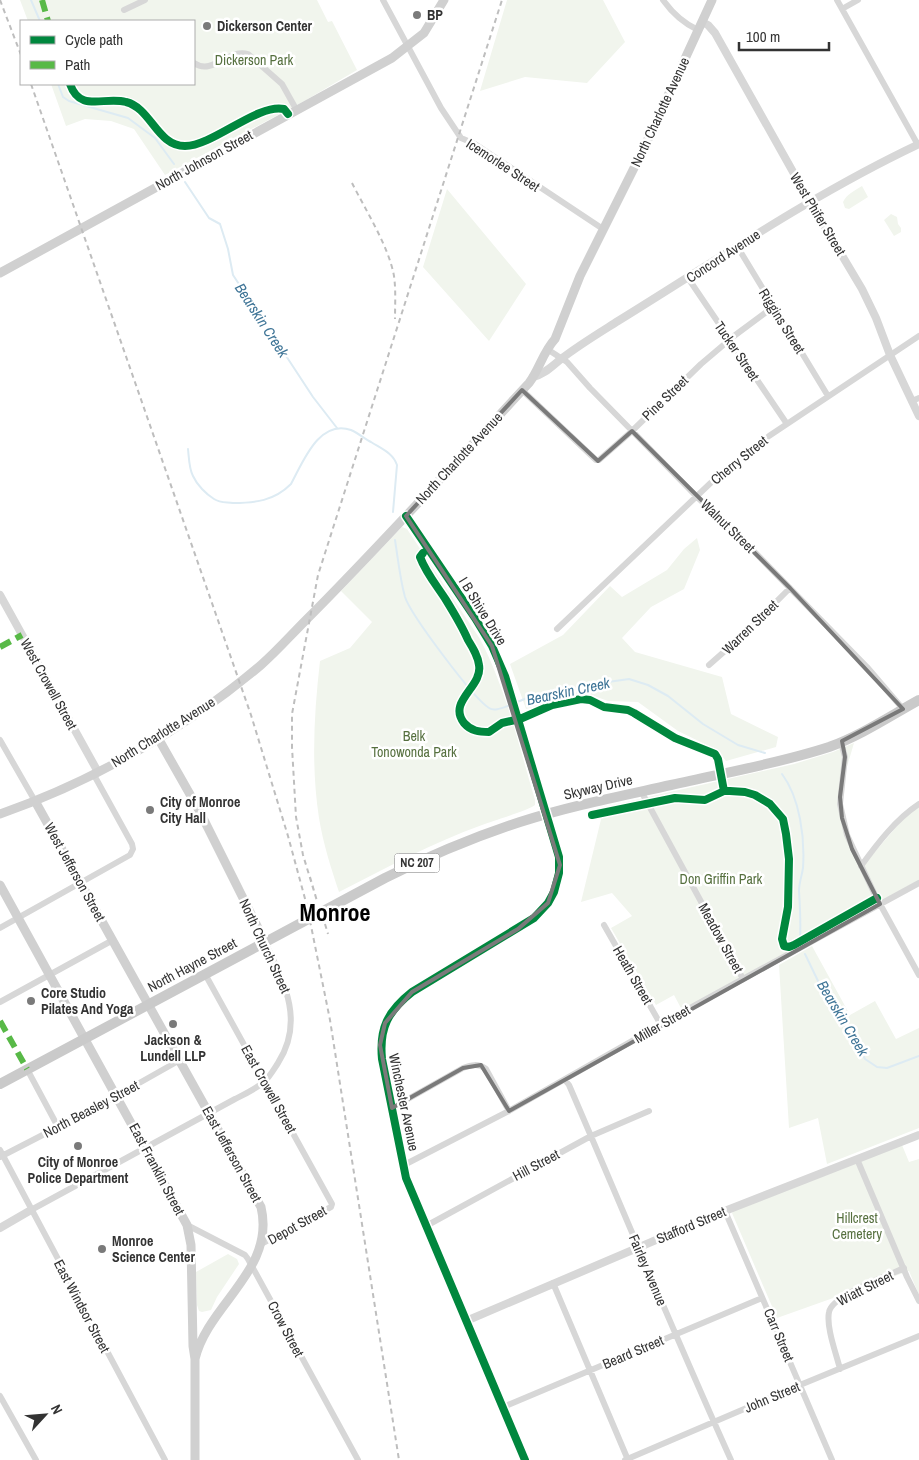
<svg xmlns="http://www.w3.org/2000/svg" width="919" height="1460" font-family="'Archivo Narrow',sans-serif">
<style>
.green{fill:#f1f5ed}
.lines{fill:none;stroke-linecap:round;stroke-linejoin:round}
.stream{stroke:#ddebf3;stroke-width:2}
.minor{stroke:#d7d7d7;stroke-width:6}
.tertiary{stroke:#d7d7d7;stroke-width:8}
.secondary{stroke:#d0d0d0;stroke-width:9}
.primary{stroke:#cacaca;stroke-width:10}
.rail{stroke:#bebebe;stroke-width:2;stroke-dasharray:5 4;stroke-linecap:butt}
.quiet{stroke:#58b947;stroke-width:6;stroke-dasharray:12 6;stroke-linecap:butt}
.cycleway-casing{stroke:#fff;stroke-width:11}
.cycleway{stroke:#00873e;stroke-width:8}
.marked{fill:none;stroke:#7a7a7a;stroke-width:4;stroke-linejoin:round}
.poi-dot{fill:#7a7a7a;stroke:#fff;stroke-width:2}
.labels{text-anchor:middle;dominant-baseline:central;stroke-width:5;stroke-linejoin:round;paint-order:stroke}
.shield{fill:#fff;stroke:#707070;stroke-width:1}
.shield-label{font-size:12px;font-weight:bold;fill:#333}
.poi-label{font-size:14px;font-weight:bold;fill:#333;stroke:#fff;text-anchor:start}
.park-label{font-size:14px;fill:#56703f;stroke:#fff}
.street-label{font-size:14px;fill:#333;stroke:#fff}
.water-label{font-size:15px;font-style:italic;fill:#3f7597;stroke:#fff}
.town-label{font-size:24px;font-weight:bold;fill:#000;stroke:#fff}
</style>
<rect width="100%" height="100%" fill="#fff"/>
<path class="green" d="M20,0H317L328,22L332,21L357,70L306,100L165,175L134,129L111,121L85,119L66,126L51,84H194V21H28Z
M507,0H603L625,42L587,83L525,77L480,91Z
M862,186L868,197L849,209L845,208L843,202C847,194 854,191 862,186Z
M447,189L526,284L489,341L423,267Z
M891,214L897,217L898,224L901,228V232L894,236L884,220Z
M402,527L407,529L480,639C506,689 519,746 535,800V805C530,810 492,821 482,825C432,843 386,868 339,892C331,868 323,843 319,818C311,766 314,713 320,661L350,648L372,622L341,591Z
M697,538L700,550L684,589L651,607L622,638L635,652L722,677L731,714L778,737L776,747L726,761L717,750L678,731L638,702L608,701L586,693L526,709L510,664L563,635L610,586L622,597L667,570L684,549Z
M854,743L838,797V805L861,868L905,817L919,806V880L682,1010L674,995L656,1005L611,928L632,916L612,893L581,902L604,807L794,764L833,752Z
M812,946L850,1015L875,1001L896,1039L919,1028V1128L827,1164L818,1118L789,1128L779,965Z
M902,1145L909,1162L919,1159V1295L909,1271L777,1318L732,1213L734,1210Z
M228,1254L237,1259L239,1264L217,1297L211,1310L202,1312L199,1311L197,1305L196,1272Z"/>
<g class="lines">
<path class="stream" d="M31,0L40,21
M58,84L63,97L69,101L128,118L155,138L174,164
M185,182L209,218L220,224L228,249L233,275L313,397L337,428
M188,449C189,458 189,469 193,476C197,485 206,494 214,499C220,503 226,502 233,503C255,503 274,501 291,484C303,462 319,419 351,430C358,433 365,439 371,442C382,449 393,453 397,465L393,512
M395,540C398,559 400,579 405,597C411,615 473,698 489,708C495,712 504,707 511,705
M515,703L534,695L581,691L594,684L629,679L648,685L668,696L703,724L738,745L765,753
M782,774C800,798 805,838 803,868C802,875 799,883 799,891C800,907 801,922 800,938
M805,954L819,983L842,1023L850,1031L859,1047L865,1059L877,1067L887,1068L919,1056"/>
<path class="minor" d="M383,0L441,108L461,138L475,144L603,229
M663,0C673,14 683,23 698,30
M837,0L918,145
M842,9L858,0
M124,10L145,0
M194,63C213,76 228,48 248,54L282,84L296,109
M737,246L828,396
M688,278L787,424
M547,349L567,362L590,388L697,497L735,532L867,667L903,709
M522,390L596,460H599L632,431L701,364L734,336L773,307
M912,401L919,398
M406,516L475,618L492,646L505,676L547,814
M557,629L719,475L769,436L919,336
M709,665L743,635L790,588
M0,740L35,801
M841,742L845,757L840,804L847,835L875,895L919,975
M641,791L743,979
M861,866C877,844 896,819 919,804
M604,925L661,1025
M0,928L130,855L133,849L132,844L94,775
M205,974L332,1204L331,1207L261,1244
M0,1002L113,940
M27,1069L58,1127
M565,1080L569,1085C623,1210 675,1336 731,1460
M392,1108L463,1068C471,1065 478,1063 486,1069L509,1111
M0,1150L165,1460
M0,1157L95,1108L180,1060
M857,1159L907,1277L919,1301
M404,1165L509,1111L697,1004L919,883
M31,1210L235,1099C245,1094 256,1089 265,1081C270,1076 274,1069 278,1063C305,1021 284,982 265,942
M725,1211L832,1460
M187,1225L245,1255L248,1259L358,1460
M426,1226L591,1136L649,1111
M553,1283L628,1460
M840,1369C836,1353 826,1327 829,1312C832,1295 888,1276 904,1268
M0,1396L36,1460
M503,1407L762,1298
M625,1460L800,1385L919,1336"/>
<path class="tertiary" d="M702,22L708,25L715,33L806,195L862,289L876,318L890,355L919,416
M533,377C545,374 552,366 561,359C579,345 599,333 618,321C717,260 813,194 919,144
M0,595L98,772
M0,1228L31,1210
M466,1321L717,1214L919,1135
M525,1460L406,1178L382,1059C379,1028 388,1011 412,992L518,929C569,895 564,866 547,814"/>
<path class="secondary" d="M0,273L392,58L424,33L444,0
M158,738L200,812L265,942
M35,801L261,1207C276,1270 208,1304 195,1359
M0,814C92,782 187,728 261,665C277,651 291,635 306,620C383,543 455,463 529,383C539,370 543,352 555,339L580,276L643,150L712,0
M0,885L187,1225L191,1245L193,1346L195,1359V1460"/>
<path class="primary" d="M0,1084L385,878C429,856 474,837 520,822C569,806 621,796 671,785C723,773 777,764 829,747C860,736 890,716 919,700"/>
<path class="rail" d="M0,0L21,55
M31,84L251,715L288,836L307,906L330,1020L399,1460
M352,183C365,209 389,247 394,276C396,290 395,305 395,319
M310,877L317,901L303,855L296,817L292,747V714L318,575L502,0
M325,924L328,934"/>
<path class="quiet" d="M42,0L48,21
M0,647L22,635
M0,1021L27,1069"/>
<defs>
<path id="cycleway" d="M70,84C80,113 104,96 126,102C151,108 157,146 185,146C213,146 258,103 284,109L288,114
M406,516L475,618L492,646L505,676L559,857V873L554,892L548,903L534,918L412,992C388,1011 379,1028 382,1059L406,1178L525,1460
M423,553L420,557C426,573 437,586 446,600C454,613 462,626 468,640C473,648 478,656 479,665C483,687 447,701 464,723C471,731 479,732 489,732L502,723L520,719L552,705L581,699L590,700L604,707L628,710L634,713L675,738L715,754L718,759L724,791
M592,815L675,798L705,800L724,791H730L745,792L755,795L770,804L783,819L786,834L789,859L788,907L782,939L784,946L789,947L794,945L877,898"/>
</defs>
<use href="#cycleway" class="cycleway-casing"/>
<use href="#cycleway" class="cycleway"/>
</g>
<path class="marked" d="M522,390L598,461L632,431L790,588L903,709L842,741L845,757L840,797L842,818L852,849L880,904L509,1111L481,1065L463,1068L392,1108L380,1045L385,1023L412,992L518,929L548,903L560,865L492,646L406,516Z"/>
<g class="poi-dot">
<circle cx="417" cy="15" r="5"/>
<circle cx="207" cy="26" r="5"/>
<circle cx="150" cy="810" r="5"/>
<circle cx="31" cy="1001" r="5"/>
<circle cx="173" cy="1024" r="5"/>
<circle cx="78" cy="1146" r="5"/>
<circle cx="102" cy="1249" r="5"/>
</g>
<g class="labels">
<rect class="shield" x="394.5" y="853.5" width="45" height="19" rx="4"/>
<g class="shield-label">
<text x="417" y="863">NC 207</text>
</g>
<g class="poi-label">
<text x="427" y="15">BP</text>
<text x="217" y="26">Dickerson Center</text>
<text x="160" y="802">City of Monroe<tspan x="160" dy="16">City Hall</tspan></text>
<text x="41" y="993">Core Studio<tspan x="41" dy="16">Pilates And Yoga</tspan></text>
<text x="173" y="1040" text-anchor="middle">Jackson &amp;<tspan x="173" dy="16">Lundell LLP</tspan></text>
<text x="78" y="1162" text-anchor="middle">City of Monroe<tspan x="78" dy="16">Police Department</tspan></text>
<text x="112" y="1241">Monroe<tspan x="112" dy="16">Science Center</tspan></text>
</g>
<g class="park-label">
<text x="254" y="60">Dickerson Park</text>
<text x="414" y="736">Belk<tspan x="414" dy="16">Tonowonda Park</tspan></text>
<text x="721" y="879">Don Griffin Park</text>
<text x="857" y="1218">Hillcrest<tspan x="857" dy="16">Cemetery</tspan></text>
</g>
<g class="street-label">
<text transform="translate(660 112) rotate(-65)">North Charlotte Avenue</text>
<text transform="translate(204 160) rotate(-29)">North Johnson Street</text>
<text transform="translate(503 165) rotate(33)">Icemorlee Street</text>
<text transform="translate(818 214) rotate(59)">West Phifer Street</text>
<text transform="translate(723 256) rotate(-33)">Concord Avenue</text>
<text transform="translate(782 321) rotate(58)">Riggins Street</text>
<text transform="translate(737 351) rotate(56)">Tucker Street</text>
<text transform="translate(665 398) rotate(-44)">Pine Street</text>
<text transform="translate(459 458) rotate(-47)">North Charlotte Avenue</text>
<text transform="translate(739 460) rotate(-39)">Cherry Street</text>
<text transform="translate(728 526) rotate(44)">Walnut Street</text>
<text transform="translate(483 611) rotate(58)">I B Shive Drive</text>
<text transform="translate(750 627) rotate(-44)">Warren Street</text>
<text transform="translate(49 684) rotate(61)">West Crowell Street</text>
<text transform="translate(163 732) rotate(-32)">North Charlotte Avenue</text>
<text transform="translate(598 787) rotate(-13)">Skyway Drive</text>
<text transform="translate(75 872) rotate(61)">West Jefferson Street</text>
<text transform="translate(721 938) rotate(61)">Meadow Street</text>
<text transform="translate(265 946) rotate(65)">North Church Street</text>
<text transform="translate(192 965) rotate(-28)">North Hayne Street</text>
<text transform="translate(633 975) rotate(60)">Heath Street</text>
<text transform="translate(662 1024) rotate(-30)">Miller Street</text>
<text transform="translate(269 1089) rotate(61)">East Crowell Street</text>
<text transform="translate(404 1102) rotate(78)">Winchester Avenue</text>
<text transform="translate(91 1109) rotate(-28)">North Beasley Street</text>
<text transform="translate(232 1154) rotate(61)">East Jefferson Street</text>
<text transform="translate(536 1165) rotate(-28)">Hill Street</text>
<text transform="translate(157 1169) rotate(62)">East Franklin Street</text>
<text transform="translate(297 1225) rotate(-29)">Depot Street</text>
<text transform="translate(691 1225) rotate(-23)">Stafford Street</text>
<text transform="translate(648 1270) rotate(67)">Fairley Avenue</text>
<text transform="translate(865 1288) rotate(-27)">Wiatt Street</text>
<text transform="translate(82 1306) rotate(62)">East Windsor Street</text>
<text transform="translate(286 1329) rotate(62)">Crow Street</text>
<text transform="translate(779 1335) rotate(67)">Carr Street</text>
<text transform="translate(633 1352) rotate(-23)">Beard Street</text>
<text transform="translate(772 1397) rotate(-23)">John Street</text>
</g>
<g class="water-label">
<text transform="translate(262 320) rotate(57)">Bearskin Creek</text>
<text transform="translate(568 691) rotate(-12)">Bearskin Creek</text>
<text transform="translate(843 1018) rotate(59)">Bearskin Creek</text>
</g>
<g class="town-label">
<text x="335" y="912">Monroe</text>
</g>
</g>
<rect x="20" y="20" width="175" height="65" fill="#ffffff" stroke="#adadad"/>
<rect x="30" y="36" width="25" height="8" fill="#00873e" stroke="#adadad"/>
<text x="65" y="45" font-size="15" fill="#333333">Cycle path</text>
<rect x="30" y="61" width="25" height="8" fill="#58b947" stroke="#adadad"/>
<text x="65" y="70" font-size="15" fill="#333333">Path</text>
<g transform="translate(45 1415) rotate(64)" stroke="#ffffff" stroke-width="4" paint-order="stroke">
<path d="M0-4L9 19L0 12L-9 19Z" fill="#333333"/>
<text y="-8" font-size="14" font-weight="bold" text-anchor="middle" fill="#333333">N</text>
</g>
<path d="M739 42v8h90v-8" fill="none" stroke="#333333" stroke-width="2.5"/>
<text x="746" y="42" font-size="15" fill="#333333" stroke="#ffffff" stroke-width="4" paint-order="stroke">100 m</text>
</svg>
